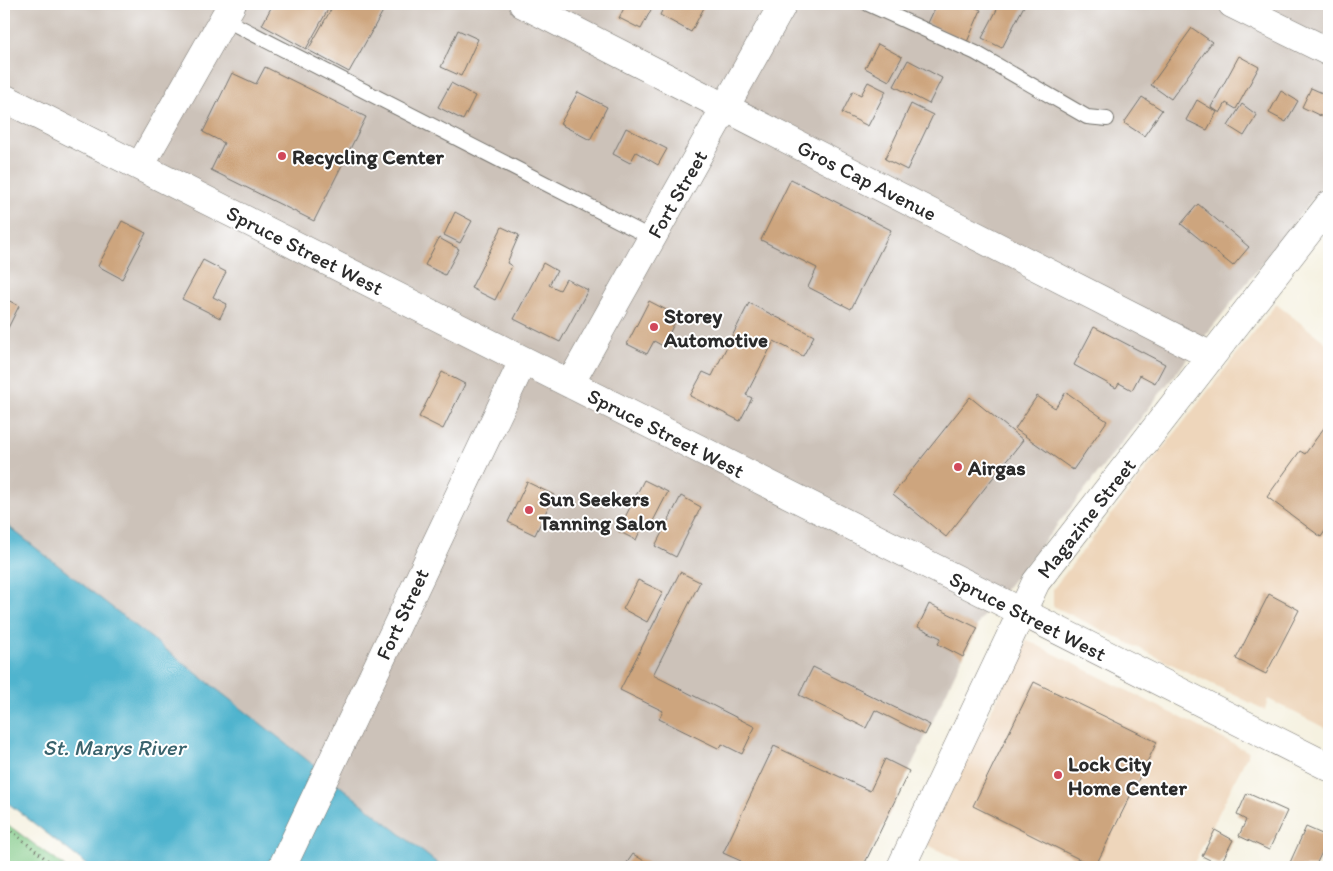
<svg xmlns="http://www.w3.org/2000/svg" width="1333" height="871" font-family="Itim,sans-serif">
<style>
.built{fill:#eed6bb}
.industrial{fill:#ccc2b9}
.green{fill:#80c986;stroke:#567a58}
.water{fill:#4fb4ce;stroke:#3d707c}
.building{fill:#cda57e}
.lines{fill:none;stroke-linecap:round;stroke-linejoin:round}
.service-casing{stroke:#72706a;stroke-width:16}
.minor-casing{stroke:#72706a;stroke-width:29}
.path{stroke:#72706a;stroke-width:3;stroke-dasharray:1 4;stroke-linecap:butt}
.service{stroke:#fff;stroke-width:14}
.minor{stroke:#fff;stroke-width:28}
.poi-dot{fill:#d1495b;stroke:#fff;stroke-width:2}
.labels{text-anchor:middle;dominant-baseline:central;stroke-width:4;stroke-linejoin:round;paint-order:stroke}
.poi-label{font-size:21px;font-weight:bold;fill:#2b2b2b;stroke:#fff;text-anchor:start}
.street-label{font-size:21px;fill:#2b2b2b;stroke:#fff}
.water-label{font-size:22px;font-style:italic;fill:#39626c;stroke:#fff}
</style>
<rect width="100%" height="100%" fill="#fff"/>
<filter id="ink" filterUnits="userSpaceOnUse"><feTurbulence type="fractalNoise" baseFrequency=".02" numOctaves="2"/><feDisplacementMap in="SourceGraphic" scale="10" xChannelSelector="R" yChannelSelector="G"/><feConvolveMatrix kernelMatrix="1 2 1 2 8 2 1 2 1" color-interpolation-filters="sRGB"/></filter>
<filter id="wash" filterUnits="userSpaceOnUse"><feTurbulence type="fractalNoise" baseFrequency=".0096" numOctaves="4" result="noise"/><feDisplacementMap in="SourceGraphic" scale="20" xChannelSelector="R" yChannelSelector="G"/><feGaussianBlur stdDeviation="1.12" result="paint"/><feColorMatrix in="noise" values="0 0 0 0 0 0 0 0 0 0 0 0 0 0 0 0 0 1.4 0 .05"/><feComposite in="paint" operator="in"/></filter>
<g filter="url(#wash)">
<rect width="100%" height="100%" fill="#f5f1e0"/>
<path class="built" d="M1276,304L1329,345V730L1268,699L1265,710L1053,606V589Z
M1027,640L1249,752L1192,867H972L924,843Z"/>
<path class="industrial" d="M4,4H1329V178L1032,557L980,620L864,867H442L292,748L4,523Z"/>
<path class="green" d="M4,822L65,867H4Z"/>
<path class="water" d="M4,523L292,748L442,867H90L4,800Z"/>
<g id="blocks">
<path class="building" d="M273,4H331L306,49L262,25Z
M334,4H387L349,72L308,50Z
M626,4H654L641,29L619,18Z
M665,4H706L691,32L660,15Z
M937,4H968L981,10L967,42L928,23Z
M1000,4H1025L1002,48L982,38Z
M1192,28L1212,42L1171,99L1151,85Z
M458,30L478,39L461,76L441,67Z
M878,44L902,57L889,81L865,68Z
M1239,56L1259,67L1236,109L1226,103L1220,113L1211,107Z
M908,60L942,78L929,104L894,86Z
M265,67L366,117L314,221L211,170L224,143L203,132L232,73L256,84Z
M868,82L886,91L868,126L842,113L853,91L861,95Z
M451,83L475,96L463,120L438,107Z
M1311,88L1329,96V115L1327,119L1302,107Z
M1281,91L1298,101L1286,122L1269,113Z
M578,92L607,107L590,140L560,124Z
M1142,97L1162,110L1144,136L1124,123Z
M1197,100L1217,112L1207,130L1186,120Z
M911,104L933,115L907,170L885,159Z
M1242,104L1257,115L1244,136L1228,126Z
M626,128L667,149L658,165L636,152L630,163L613,154Z
M791,179L891,230L851,309L808,287L817,268L761,240Z
M1198,204L1249,247L1233,266L1181,224Z
M455,212L472,221L460,243L444,235Z
M122,221L146,233L122,279L98,266Z
M502,227L519,235L507,263L512,266L495,300L471,288Z
M439,238L459,249L445,275L425,265Z
M203,260L226,272L213,297L227,304L220,318L182,299Z
M543,263L557,271L549,285L560,290L566,279L588,290L560,342L514,319Z
M4,298L19,306L4,336Z
M649,301L678,316L663,346L654,341L647,354L627,344Z
M749,303L814,336L803,356L774,341L746,395L752,398L740,421L690,396L703,372L712,376Z
M1094,327L1165,364L1155,383L1140,375L1132,390L1119,383L1116,388L1074,365Z
M442,372L465,384L443,429L419,417Z
M1066,392L1107,421L1073,470L1015,429L1037,396L1055,408Z
M970,397L1023,440L946,537L893,494Z
M1329,421V525L1321,537L1267,497L1300,451L1305,454Z
M644,480L668,492L651,525L644,522L636,540L618,531Z
M527,482L554,495L535,535L508,522Z
M681,496L701,507L676,557L655,546Z
M680,572L700,582L653,675L755,727L742,754L722,744L720,749L659,719L663,711L620,690Z
M638,580L663,592L647,622L623,609Z
M1269,594L1299,610L1266,674L1236,659Z
M929,604L978,628L963,657L938,644L941,638L918,627Z
M813,667L930,725L925,735L875,710L866,728L799,695Z
M1034,682L1157,742L1095,867L973,806Z
M774,746L870,791L885,759L909,771L863,867H739L741,861L723,853Z
M1247,793L1287,811L1269,850L1239,836L1246,820L1237,815Z
M1306,827L1329,837L1315,867H1288Z
M1215,830L1233,840L1220,865L1202,856Z
M633,854L654,867H624Z"/>
</g>
</g>
<g filter="url(#ink)">
<use href="#blocks" fill-opacity="0" stroke="#72706a" stroke-width="1"/>
<g class="lines">
<defs>
<path id="service" d="M868,4L976,53L1087,117L1107,119
M224,19L652,238"/>
<path id="minor" d="M523,4L1211,356
M1232,4L1329,52
M4,98L1329,767
M140,166L232,4
M570,384L783,4
M282,867L523,361
M901,867L1036,582L1329,205"/>
</defs>
<use href="#service" class="service-casing"/>
<use href="#minor" class="minor-casing"/>
<path class="path" d="M4,825L56,867"/>
<use href="#service" class="service"/>
<use href="#minor" class="minor"/>
</g>
</g>
<g class="poi-dot">
<circle cx="282" cy="156" r="5"/>
<circle cx="654" cy="327" r="5"/>
<circle cx="958" cy="467" r="5"/>
<circle cx="529" cy="510" r="5"/>
<circle cx="1058" cy="775" r="5"/>
</g>
<g class="labels">
<g class="poi-label">
<text x="292" y="156">Recycling Center</text>
<text x="664" y="315">Storey<tspan x="664" dy="24">Automotive</tspan></text>
<text x="968" y="467">Airgas</text>
<text x="539" y="498">Sun Seekers<tspan x="539" dy="24">Tanning Salon</tspan></text>
<text x="1068" y="763">Lock City<tspan x="1068" dy="24">Home Center</tspan></text>
</g>
<g class="street-label">
<text transform="translate(867 180) rotate(27)">Gros Cap Avenue</text>
<text transform="translate(677 194) rotate(-60)">Fort Street</text>
<text transform="translate(305 250) rotate(27)">Spruce Street West</text>
<text transform="translate(666 433) rotate(27)">Spruce Street West</text>
<text transform="translate(1086 518) rotate(-52)">Magazine Street</text>
<text transform="translate(402 614) rotate(-65)">Fort Street</text>
<text transform="translate(1028 616) rotate(27)">Spruce Street West</text>
</g>
<g class="water-label">
<text x="114" y="747">St. Marys River</text>
</g>
</g>
<rect width="1333" height="871" fill="none" stroke="#fff" stroke-width="20"/>
</svg>
